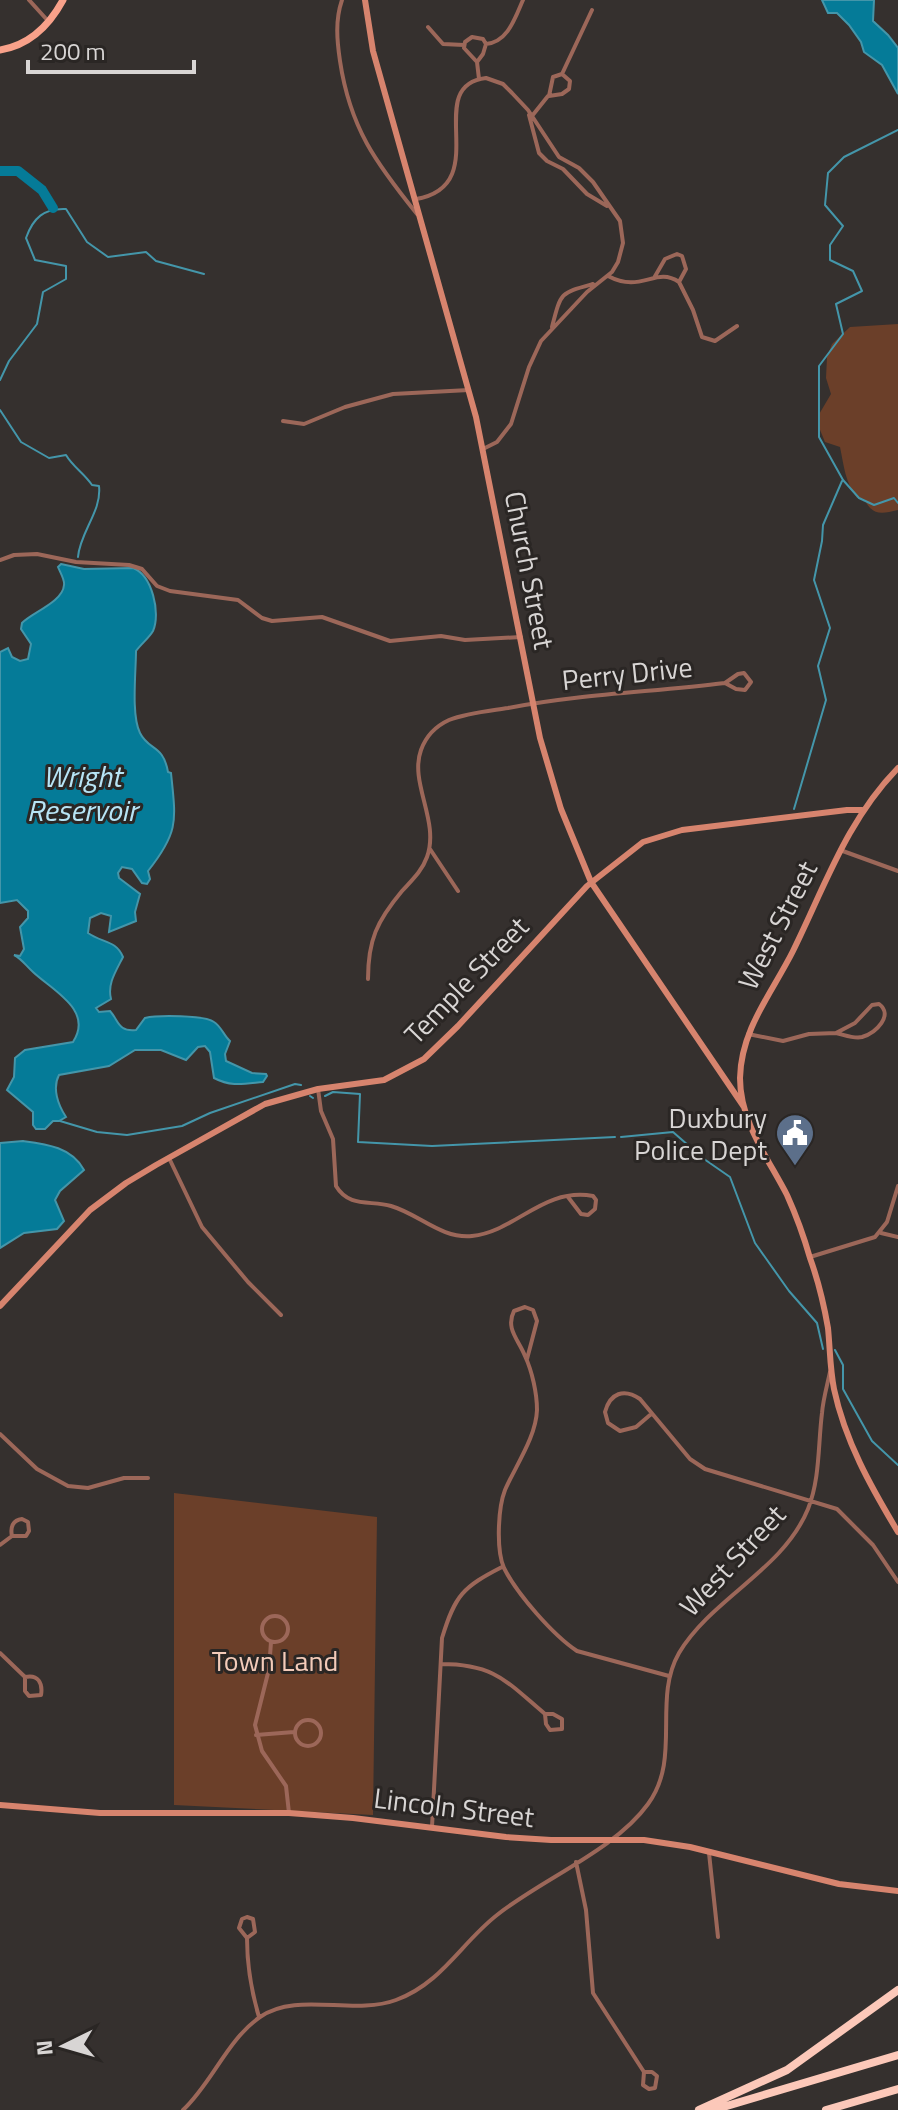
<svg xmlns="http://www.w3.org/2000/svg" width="898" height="2110" font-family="'Titillium Web',sans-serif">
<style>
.green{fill:#6b3f29}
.water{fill:#057b98;stroke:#4496aa;stroke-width:2}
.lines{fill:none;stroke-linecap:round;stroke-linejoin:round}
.stream{stroke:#4496aa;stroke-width:2}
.river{stroke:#057b98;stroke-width:10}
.minor{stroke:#9c6759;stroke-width:4}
.secondary{stroke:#d7846e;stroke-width:6}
.primary{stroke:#f8a18a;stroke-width:7}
.motorway{stroke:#fcc8b9;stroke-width:8}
.labels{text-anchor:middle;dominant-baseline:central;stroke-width:6;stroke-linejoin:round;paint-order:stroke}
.street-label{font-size:28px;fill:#d8d5d4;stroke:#2a2624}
.poi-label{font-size:28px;fill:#d8d5d4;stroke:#2a2624;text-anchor:end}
.park-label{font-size:28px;fill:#f3cbb9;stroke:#2a2624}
.water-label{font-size:30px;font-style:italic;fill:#b7e4f5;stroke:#2a2624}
</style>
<rect width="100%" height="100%" fill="#35302e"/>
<path class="green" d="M898,324V510C881,514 873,516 864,499L857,498C845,482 844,466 840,447L825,442L818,425V416L831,394L826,378L827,357L832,344L850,327Z
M174,1493L377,1517L373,1815L174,1805Z"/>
<path class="water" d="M822,0H874L873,21L888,35L898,48V94L882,65L864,52L861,42L849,25L837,13H828Z
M61,564L84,569L133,568C152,575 161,613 153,631C149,638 141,644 136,651C136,672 131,715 140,733C149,751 163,744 168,772L171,773C176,821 179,832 148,871L150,879L147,884L142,883L132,869L122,867L118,873L119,878L140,894L135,912L136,921L109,932L111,916L101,913L90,918L88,933C102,943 116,940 123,957C116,971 107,984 111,999L96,1008L99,1012L110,1011C119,1021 118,1032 136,1030L145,1018C157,1015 205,1015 214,1022C221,1026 224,1036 230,1041L225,1054L226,1061L252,1073L266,1074L267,1076L263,1082C243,1084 231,1087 214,1078L210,1052L205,1046L198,1047L186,1060L161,1050H135L109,1066L59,1075C52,1088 58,1105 66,1117L59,1121H53L45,1129H36L33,1125V1112L7,1090L14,1077L15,1058L25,1050L73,1042C94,1010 52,990 33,972C26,966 22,959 14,955L20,956L24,949L20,927L28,918V911L17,900L0,903V652L8,648L12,657L20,661L28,659L31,644L21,629L22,623C31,613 63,602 64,585C65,580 60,572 58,567Z
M23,1141C46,1144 72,1147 84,1170L60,1191L55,1200L64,1221L57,1229L24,1233L0,1248V1143Z"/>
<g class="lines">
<path class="stream" d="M898,130L844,157L828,173L825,205L843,226L830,245V260L853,271L862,291L836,304L843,334L819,366V437L843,480L859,498L874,505L894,498L898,503
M0,380L9,361L37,324L43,292L66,279V266L35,260L26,238C33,218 44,208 66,209L87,242L108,257L146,252L156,261L204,274
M0,410L21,442L49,458L66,455C73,467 84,473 92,485L99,486C102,511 80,532 78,557
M794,809L826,700L818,666L830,628L814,580L822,541L823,525L842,481
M310,1096L313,1098
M325,1096L333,1092L360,1094L358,1142L432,1146L615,1137
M60,1121L97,1132L127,1135L182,1126L210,1113L295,1084L301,1085
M621,1137L673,1132L704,1159L730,1177L755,1243L789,1291L817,1323L823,1349
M835,1350L843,1365V1389L872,1441L898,1465"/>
<path class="river" d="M0,171H18L42,190L53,208"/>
<path class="minor" d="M29,0L49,22
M342,0C335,20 337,41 340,61C350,128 376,163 417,214
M428,27L443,44L464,45
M486,44C508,42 515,18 523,0
M477,62L464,48L465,42L472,37L483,39L486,44L483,54L477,62L479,79
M562,74L570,81L569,89L562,94L549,96L553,77Z
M562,74L592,10
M529,115L539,153L547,161L563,169L587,194L607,206
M532,116L548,96
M416,199C496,185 420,86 486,78L503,84L512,93L528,110L559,157L579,168L593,182L620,221L623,243L618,262L612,272L587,292L541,341L529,367L511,424L497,442L483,449
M608,276C642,294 655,266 679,282
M654,278L665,259L677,254L682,256L686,269L679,282
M679,282L693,310L702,337L715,341L737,326
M552,327C561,292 560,293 593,284
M283,421L304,424L345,407L393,394L469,390
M0,560L14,555L37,554L76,562L129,565L142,569L157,586L170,591L238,600L262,618L272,621L322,617L390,641L441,636L465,640L521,637
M744,673L751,682L745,690L736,689L725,683L738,674Z
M430,849L458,891
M840,850L898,871
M368,979C368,940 377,921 402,891C412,880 422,871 427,857C440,821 409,783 421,750C426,736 436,726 449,720C467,713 489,711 508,708C580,694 653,692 725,683
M748,1034L783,1041L809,1034L836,1033L855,1023L872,1005L879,1004C894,1015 876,1033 862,1037C854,1039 845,1035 836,1033
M318,1089L321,1111L333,1139L336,1186C349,1208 371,1200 391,1206C419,1214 441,1239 472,1236C515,1232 543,1187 593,1196L596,1200L595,1209L588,1215L581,1214L568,1197
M169,1158L202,1227L248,1282L281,1315
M881,1233L898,1237
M810,1257L875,1237L887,1222L898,1186
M527,1359L537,1321L533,1310L525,1307L514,1311C505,1329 519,1340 525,1356C532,1371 537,1393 537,1410C536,1437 516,1465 505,1490C498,1508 496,1550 504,1568C517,1594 553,1635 577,1651L669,1676
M650,1415L636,1427L620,1431L608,1423L605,1412C610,1393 624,1388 640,1399L690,1459L705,1469L837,1509L873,1545L898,1582
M0,1434L37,1469L68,1486L88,1488L124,1478H148
M0,1545L12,1536H26L29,1531L28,1522L22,1519C13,1520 10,1527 12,1536
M262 1629a13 13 0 1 1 26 0a13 13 0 1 1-26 0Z
M271,1642L269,1669L255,1725L262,1751L286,1786L289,1813
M0,1653L25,1677C38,1674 43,1683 41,1695L29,1696L25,1691V1677
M441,1664C495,1664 507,1682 545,1714L546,1724L550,1730L562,1729V1719L553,1714H545
M295 1733a13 13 0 1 1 26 0a13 13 0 1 1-26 0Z
M256,1735L294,1732
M432,1827L442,1638C455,1595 463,1587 502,1567
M709,1853L718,1937
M576,1862L586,1910L593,1993L644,2072H652L657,2076L655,2088L649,2089L643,2085L644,2072
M247,1938L239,1928L242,1919L247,1917L253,1919L255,1932L247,1938C247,1966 251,1990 259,2017
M183,2110C212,2083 227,2040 260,2017C297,1991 353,2016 396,2000C442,1983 461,1943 497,1915C542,1879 615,1850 648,1804C682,1758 652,1700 679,1653C712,1598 783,1570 808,1509C820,1479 818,1445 822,1413C823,1400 827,1386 830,1372"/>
<path class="secondary" d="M365,0L373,51L476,417L540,738L561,809L591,882L744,1107
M898,768C847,820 825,886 793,951C772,993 741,1029 740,1078C740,1122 768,1158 787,1195C796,1215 804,1237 810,1258C818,1280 824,1305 828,1328C830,1348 830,1369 834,1389C845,1441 871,1487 898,1532
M0,1306L90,1210L126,1183L156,1165L265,1104L318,1089L384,1080L424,1059L458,1026L587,886L643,842L682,830L847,810H862
M0,1805L100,1813H289L353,1818L506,1837L551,1840H644L690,1847L839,1884L898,1891"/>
<path class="primary" d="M0,50C30,45 49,26 63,0"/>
<path class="motorway" d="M699,2110L787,2070L898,1990
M713,2110L898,2055
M826,2110L898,2089"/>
</g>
<defs>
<symbol id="civic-pin" viewBox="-11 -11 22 30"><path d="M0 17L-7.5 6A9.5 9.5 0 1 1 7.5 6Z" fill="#5c6f8a" stroke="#2a2624"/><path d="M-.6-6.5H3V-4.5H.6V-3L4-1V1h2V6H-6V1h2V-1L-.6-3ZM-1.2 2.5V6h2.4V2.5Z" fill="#fff"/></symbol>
</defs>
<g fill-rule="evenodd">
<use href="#civic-pin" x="773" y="1111" width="44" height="60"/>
</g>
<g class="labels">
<g class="street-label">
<text transform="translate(530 570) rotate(79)">Church Street</text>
<text transform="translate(627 673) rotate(-6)">Perry Drive</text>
<text transform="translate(777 925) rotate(-63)">West Street</text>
<text transform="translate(466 980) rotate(-46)">Temple Street</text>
<text transform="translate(732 1560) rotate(-47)">West Street</text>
<text transform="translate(454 1807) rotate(7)">Lincoln Street</text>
</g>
<g class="poi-label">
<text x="767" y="1117">Duxbury<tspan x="767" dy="32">Police Dept</tspan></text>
</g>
<g class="park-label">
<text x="275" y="1660">Town Land</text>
</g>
<g class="water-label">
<text x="82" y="776">Wright<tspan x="82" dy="34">Reservoir</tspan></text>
</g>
</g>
<g transform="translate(64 2046) rotate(265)" stroke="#2a2624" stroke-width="6" paint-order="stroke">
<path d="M0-6L14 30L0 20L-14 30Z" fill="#d8d5d4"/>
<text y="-12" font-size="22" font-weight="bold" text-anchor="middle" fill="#d8d5d4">N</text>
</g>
<path d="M28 60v12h166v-12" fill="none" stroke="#d8d5d4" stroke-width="4"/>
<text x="40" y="60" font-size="24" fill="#d8d5d4" stroke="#2a2624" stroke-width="6" paint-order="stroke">200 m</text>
</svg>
